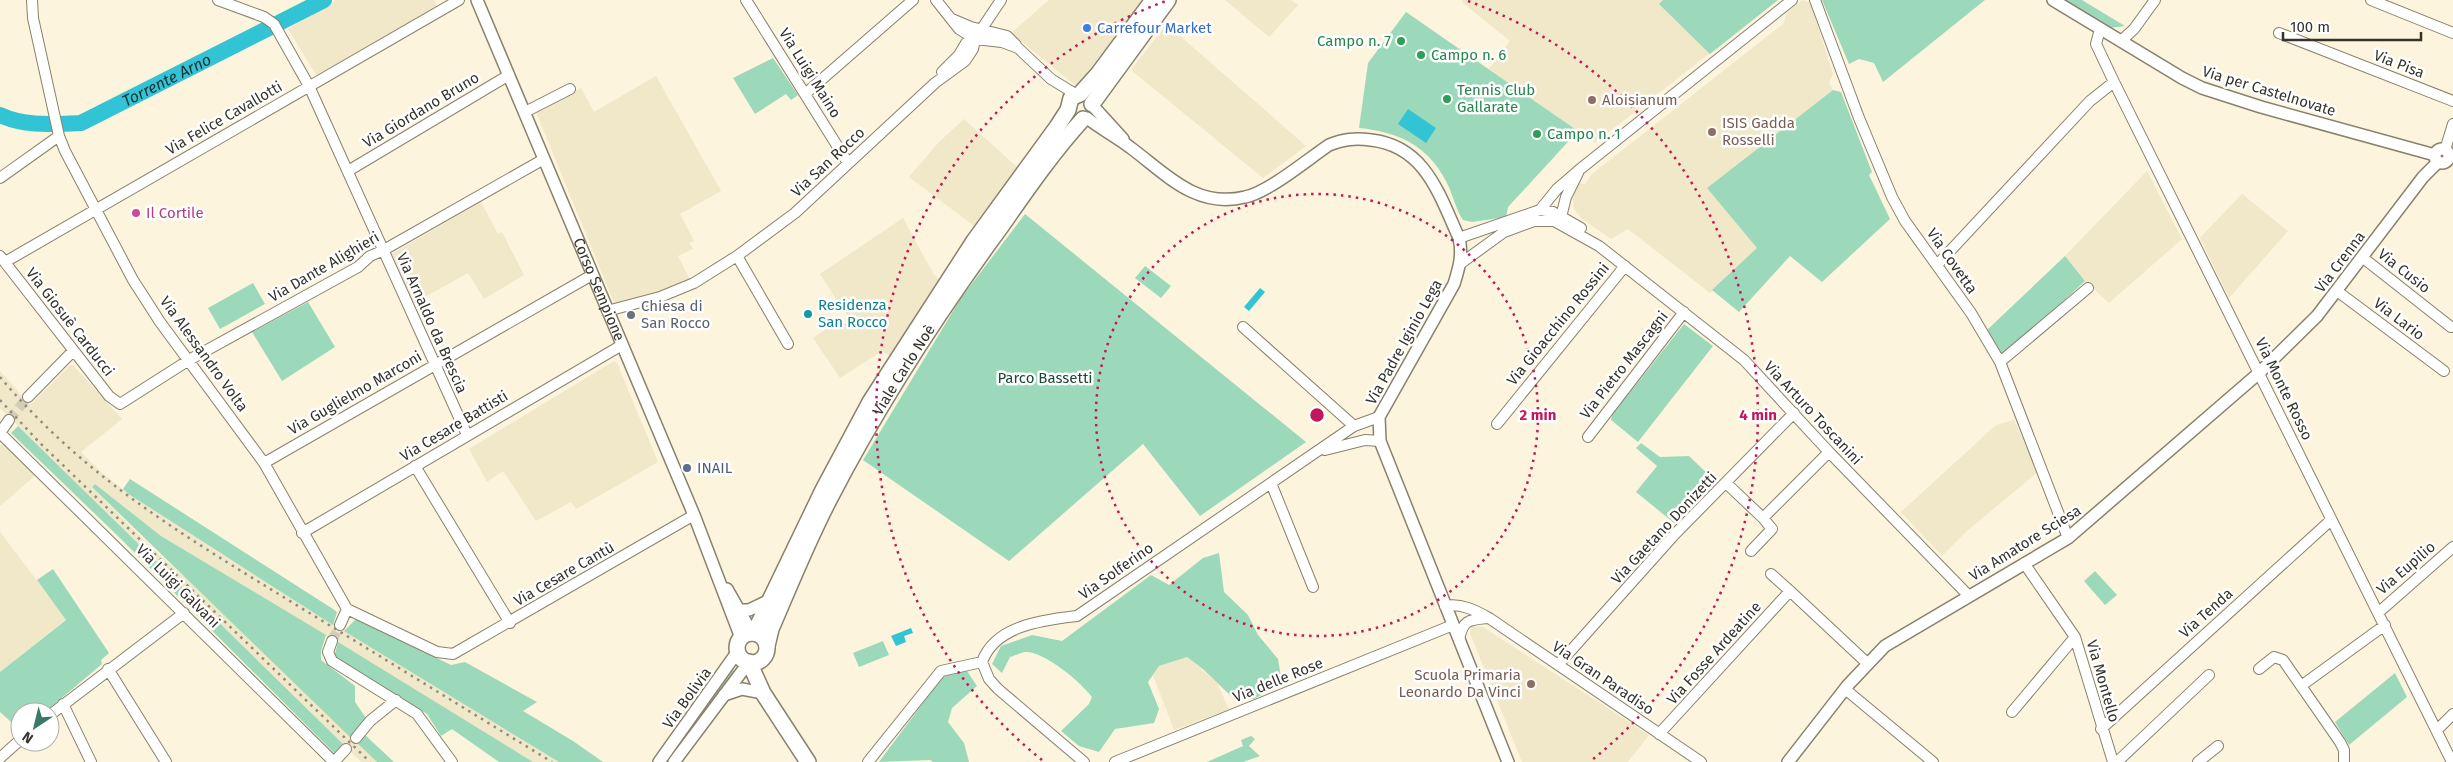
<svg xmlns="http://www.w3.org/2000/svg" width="2453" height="762" font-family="'Fira Sans',sans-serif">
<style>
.built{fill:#f1e7c9}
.green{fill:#9cd9ba}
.water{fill:#32c3d5}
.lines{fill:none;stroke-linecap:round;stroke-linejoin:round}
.river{stroke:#32c3d5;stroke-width:16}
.minor-tunnel{stroke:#d4cdb8;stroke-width:10;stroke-dasharray:10 5;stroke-linecap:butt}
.minor-casing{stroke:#88816c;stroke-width:12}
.tertiary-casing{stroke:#88816c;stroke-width:14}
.primary-casing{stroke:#88816c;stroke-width:18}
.minor{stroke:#fff;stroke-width:10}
.tertiary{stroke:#fff;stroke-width:11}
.primary{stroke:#fff;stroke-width:15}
.rail{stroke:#918c7c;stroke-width:2.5;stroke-dasharray:2.5 5;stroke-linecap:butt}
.ring{fill:none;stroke:#c2185b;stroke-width:2.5;stroke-dasharray:2.5 5}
.shop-dot{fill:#3f7fe0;stroke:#fff;stroke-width:2}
.leisure-dot{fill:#2e9e5b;stroke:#fff;stroke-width:2}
.education-dot{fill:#8d6e63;stroke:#fff;stroke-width:2}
.hotel-dot{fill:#d1479c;stroke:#fff;stroke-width:2}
.culture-dot{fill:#0f9aa8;stroke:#fff;stroke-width:2}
.worship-dot{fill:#6b7280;stroke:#fff;stroke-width:2}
.service-dot{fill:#5c6f8a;stroke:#fff;stroke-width:2}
.labels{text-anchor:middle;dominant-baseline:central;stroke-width:5;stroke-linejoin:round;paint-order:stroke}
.shop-label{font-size:15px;fill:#366cbe;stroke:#fff;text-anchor:start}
.leisure-label{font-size:15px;fill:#27864d;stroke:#fff;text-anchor:start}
.street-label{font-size:15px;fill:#36332a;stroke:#fff}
.education-label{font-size:15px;fill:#785e54;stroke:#fff;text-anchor:start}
.hotel-label{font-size:15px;fill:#b23c85;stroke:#fff;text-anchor:start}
.culture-label{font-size:15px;fill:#0d838f;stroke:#fff;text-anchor:start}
.worship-label{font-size:15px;fill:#5b616d;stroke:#fff;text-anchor:start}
.park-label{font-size:15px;fill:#1d4835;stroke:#fff}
.service-label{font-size:15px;fill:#4e5e75;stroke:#fff;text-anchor:start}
.water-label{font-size:16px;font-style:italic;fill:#193034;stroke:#fff}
.centre{fill:#c2185b;stroke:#fff;stroke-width:2.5}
.ring-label{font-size:15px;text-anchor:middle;font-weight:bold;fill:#c2185b;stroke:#fff;stroke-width:5;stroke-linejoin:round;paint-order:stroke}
</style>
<rect width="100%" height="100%" fill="#fcf4dc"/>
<path class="built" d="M336,0H434L437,6L317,76L288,29Z
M1049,0H1142L1084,86H1076L1011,33Z
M1225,0H1291L1298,5L1269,37Z
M1463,0H1778L1595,143L1489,69L1510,41L1462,2Z
M1802,0L1810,2L1833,74L1829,83L1833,90L1707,188L1758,248L1710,293L1628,229L1611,239L1581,218L1574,209L1573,197L1578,183L1585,184L1592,174L1784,23L1786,14Z
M1165,26L1180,36L1306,146L1263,178L1131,70Z
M656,76L721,191L680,214L694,241L689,243L693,249L678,256L690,280L656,294L615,305L536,112L581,88L594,112Z
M964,119L1018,168L977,228L909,177L939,142Z
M2147,171L2182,239L2109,303L2085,281L2065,256Z
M2242,194L2288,231L2229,298L2200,238Z
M481,202L498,234L502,232L524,275L484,299L468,273L412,304L390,255Z
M903,218L934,275L942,282L890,356L882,351L840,378L813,338L838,321L842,326L850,320L820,274Z
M614,361L617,363L658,462L576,509L571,502L536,521L503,471L487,482L469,449Z
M70,365H73L122,419L81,452L102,473L130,495L218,552L559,762H533L161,536L95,484L92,487L151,547L218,607L377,762H361L0,408V371L30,405Z
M2014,420L2038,472L1968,530L1942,556L1901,512L1996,425Z
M7,444L37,474L0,506V445Z
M0,532L66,619L0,672Z
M1471,626L1483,627L1649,735L1628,762H1522L1470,633Z
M1187,657L1217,683L1229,709L1174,730L1153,675L1159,666Z"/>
<path class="green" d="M1663,0H1778L1710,54L1659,4Z
M1822,0H1985L1883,82L1874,63L1859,59L1849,64Z
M2063,0H2082L2125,26L2109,28Z
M1406,12L1578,131L1508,207L1506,217L1472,222L1463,220C1455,208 1453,194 1446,181C1427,145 1398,132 1359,128L1368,63Z
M773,58L798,95L791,100L786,94L755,114L733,78Z
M1833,90L1841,92L1872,172L1869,175L1890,219L1822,282L1790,256L1739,312L1712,290L1757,248L1707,188Z
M1025,214L1306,442L1200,516L1143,444L1009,561L863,460L961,298Z
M2065,256L2085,281L2005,355L2001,354L1987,330Z
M1145,266L1171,286L1161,298L1135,278Z
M253,283L265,304L220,329L208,308Z
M308,302L335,347L282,381L252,332Z
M1684,324L1713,346L1638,442L1611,420L1612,415Z
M18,426L343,744L335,754L121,539L11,433Z
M1641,443L1660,457L1689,456L1716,482L1674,523L1636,492L1657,466L1636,448Z
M130,479L333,609L337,612L333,625L130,495L123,489Z
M95,484L161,536L326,635L321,651V660L355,686V702L366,718L350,737L92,487Z
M1219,553L1224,592L1248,615L1258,635L1278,659L1282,683L1254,699H1234L1204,670L1187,657L1159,666L1148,682L1159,709L1154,723L1115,729L1099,752L1079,746L1061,731L1089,704L1092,697C1082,683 1043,650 1025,652C1020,653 1014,656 1010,657L1002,673L992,664L1001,646L1032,635L1062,641L1151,575L1169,585L1203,558Z
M53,569L109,653L101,660L102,664L45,712H20V730L0,712V672L66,620L37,580Z
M2095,571L2117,595L2105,605L2084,581Z
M356,619L451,665L465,662L537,702L523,711L573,741L603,762H559L344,631Z
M883,641L889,655L859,667L853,653Z
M338,642L533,762H499L452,729L441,736L427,714L334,657Z
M733,670L735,672L669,762H665Z
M967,671L977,686L952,708L948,722L964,743L969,762H933L930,760L879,762L946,672Z
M2395,673L2407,697L2349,745L2335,722Z
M364,734L394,762H377L356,742Z
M1251,736L1255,739L1249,746L1260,756L1243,762H1207L1243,746L1241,740Z"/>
<path class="water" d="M1408,109L1436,128L1426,143L1398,124Z
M1260,288L1265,292L1249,311L1244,307Z
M911,628L913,633L904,636L906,642L896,646L891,636Z"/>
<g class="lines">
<path class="river" id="s1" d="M0,115C26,127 53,124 81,123L324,0"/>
<path class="minor-tunnel" d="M9,420L28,397
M332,641L340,625"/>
<defs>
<path id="minor" d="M32,0L33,18L59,136L65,151L133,280L160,322L264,463L347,609L437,652L453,654L694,515
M218,0L264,17L274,24L309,86L467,435
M746,0L848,163
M936,0L959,29L975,39L1002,42L1018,48L1051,79L1077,95
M1815,0L1859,118L1892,197L1905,221L1971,313L2000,362L2068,538
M2371,0L2453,33
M952,19L971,27L1007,36L1016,45
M2100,29L2096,44L2114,82L2452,762
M2279,33L2453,101
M2121,41L2134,29L2155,0
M942,72L959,55L966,43L975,39L1001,0
M805,94L913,0
M525,112L570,89
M2445,150L2453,124
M348,171L509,75
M0,178L59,136
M1540,210L1557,189L1579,170L1792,0
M1560,221L1566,197L1578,173
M1459,238L1540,210L1553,212L1581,228
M0,256L109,396L120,404L189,360L358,267L370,256L382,251L544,159
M737,256L788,344
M2362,257L2451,327
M5,262L459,0
M1460,264L1504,232L1534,221H1554L1599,246L1744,360L1829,452L1969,596
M1937,265L2090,101L2114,82
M2337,291L2444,371
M607,311L660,297L694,283L737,256L795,213L935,83L965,61L973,49L975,39
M1243,327L1354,426
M2000,362L2088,288
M28,397L73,351
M1497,424L1625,266
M0,433L334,762
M0,433L9,420
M1588,437L1684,312
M1325,450L1365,440L1380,441
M264,463L592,275
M415,466L510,623
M1271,483L1313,587
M1726,483L1763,518L1829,452
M302,533L622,345
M1751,551L1772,529L1763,518
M2024,563L2075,637L2113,762
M1771,574L1790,591
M1445,606C1461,603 1475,610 1489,618L1701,762
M2379,612L2453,547
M340,625L347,609
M1459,640C1463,619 1469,620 1489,618
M332,641L328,652L332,661L417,714L452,762
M982,662L989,679L998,689L1084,762
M1558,665L1675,534L1794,413
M108,669L166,762
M2259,669L2274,657L2283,660L2340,742L2344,750V762
M2301,686L2385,625
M1845,689L1933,762
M63,704L91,762
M2012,712L2075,637
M50,715L184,613
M2101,729L2331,520
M2437,730L2453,714
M1659,734L1790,591L1867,663
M356,738L370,721L396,700
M0,758L20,740
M334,762L346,749
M868,762L941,671L982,662C995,625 1044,620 1077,616L1354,426L1379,417
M1115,762L1453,625
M2117,762L2209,675
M2198,762L2218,746"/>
<g id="tertiary">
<path id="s2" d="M477,0L694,515L741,638"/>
<path d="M2053,0L2182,78L2202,88L2261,107L2435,155"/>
<path d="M1093,106L1123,139"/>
<path d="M1087,118C1101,129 1117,137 1131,148C1166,174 1196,209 1245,197C1269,192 1308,159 1329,145C1344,139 1355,138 1371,140C1425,146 1439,194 1459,238C1463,255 1459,268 1454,284L1379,417L1380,441L1508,762"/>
<circle cx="2442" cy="156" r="7"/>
<path d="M727,589L752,633"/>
<path d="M740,610H749L770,600"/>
<path d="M724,695L742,689L763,693"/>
<path d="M659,762L738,651"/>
<path d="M674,762L749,662"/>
<path d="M1788,762L1848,685L1885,646L2068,538L2259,373L2317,316L2423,177L2438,162"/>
</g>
<g id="primary">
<path d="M1092,104L1168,0"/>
<path d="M752,633L758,625L823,490L870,402L974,241L1057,127L1068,110L1071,98L1080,94L1098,74L1153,0"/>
<circle cx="752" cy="648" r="15"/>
<path id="s3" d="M767,646L771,629C790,585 808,540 830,498C879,403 937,314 1000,228C1026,191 1052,153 1083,119"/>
<path d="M749,662L763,693L808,762"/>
</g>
</defs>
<use href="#minor" class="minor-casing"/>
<use href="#tertiary" class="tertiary-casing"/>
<use href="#primary" class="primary-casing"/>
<use href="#minor" class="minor"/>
<use href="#tertiary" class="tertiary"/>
<use href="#primary" class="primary"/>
<path class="rail" d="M0,377C86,479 186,537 298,606C383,658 467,710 552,762
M0,400L39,442L370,762"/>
</g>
<g class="ring">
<circle cx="1317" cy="415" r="221"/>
<path d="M1042 760A441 441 0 0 1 1166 1M1468 1A441 441 0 0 1 1592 760"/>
</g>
<circle class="shop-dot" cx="1087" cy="28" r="5"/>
<g class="leisure-dot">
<circle cx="1401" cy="41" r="5"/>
<circle cx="1421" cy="55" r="5"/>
<circle cx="1447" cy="99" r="5"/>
<circle cx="1537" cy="134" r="5"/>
</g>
<g class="education-dot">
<circle cx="1592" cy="100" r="5"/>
<circle cx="1712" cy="132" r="5"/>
<circle cx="1531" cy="684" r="5"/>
</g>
<circle class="hotel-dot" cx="136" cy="213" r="5"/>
<circle class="culture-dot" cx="808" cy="314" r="5"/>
<circle class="worship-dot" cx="631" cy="315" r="5"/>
<circle class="service-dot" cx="687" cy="468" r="5"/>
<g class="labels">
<g class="shop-label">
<text x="1097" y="28">Carrefour Market</text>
</g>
<g class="leisure-label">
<text x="1391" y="41" text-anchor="end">Campo n. 7</text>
<text x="1431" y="55">Campo n. 6</text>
<text x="1457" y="90">Tennis Club<tspan x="1457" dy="17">Gallarate</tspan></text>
<text x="1547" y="134">Campo n. 1</text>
</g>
<g class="street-label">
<text transform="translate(2399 64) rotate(21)">Via Pisa</text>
<text transform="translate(810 73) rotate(58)">Via Luigi Maino</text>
<text transform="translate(2269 91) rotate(17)">Via per Castelnovate</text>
<text transform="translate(421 110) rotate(-31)">Via Giordano Bruno</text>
<text transform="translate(224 118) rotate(-30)">Via Felice Cavallotti</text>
<text transform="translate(828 162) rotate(-43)">Via San Rocco</text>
<text transform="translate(1952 261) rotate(55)">Via Covetta</text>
<text transform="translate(2340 262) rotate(-53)">Via Crenna</text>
<text transform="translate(324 267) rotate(-30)">Via Dante Alighieri</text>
<text transform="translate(2404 271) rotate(38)">Via Cusio</text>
<text stroke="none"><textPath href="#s2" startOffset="314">Corso Sempione</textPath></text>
<text transform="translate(2399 319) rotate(37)">Via Lario</text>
<text transform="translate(70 322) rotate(52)">Via Giosuè Carducci</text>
<text transform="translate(432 323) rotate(66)">Via Arnaldo da Brescia</text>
<text transform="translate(1558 324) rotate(-51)">Via Gioacchino Rossini</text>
<text transform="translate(1404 342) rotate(-61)">Via Padre Iginio Lega</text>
<text transform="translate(204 354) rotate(54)">Via Alessandro Volta</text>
<text transform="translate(1624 365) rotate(-52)">Via Pietro Mascagni</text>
<text stroke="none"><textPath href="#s3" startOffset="309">Viale Carlo Noè</textPath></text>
<text transform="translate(2284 389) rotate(64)">Via Monte Rosso</text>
<text transform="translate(355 393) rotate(-30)">Via Guglielmo Marconi</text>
<text transform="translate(1813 413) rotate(47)">Via Arturo Toscanini</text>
<text transform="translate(454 426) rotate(-31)">Via Cesare Battisti</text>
<text transform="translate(1664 528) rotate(-47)">Via Gaetano Donizetti</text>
<text transform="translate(2025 543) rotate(-32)">Via Amatore Sciesa</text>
<text transform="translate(2406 568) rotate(-41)">Via Eupilio</text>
<text transform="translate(1116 571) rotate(-35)">Via Solferino</text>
<text transform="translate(564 574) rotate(-30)">Via Cesare Cantù</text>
<text transform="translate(178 586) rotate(45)">Via Luigi Galvani</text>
<text transform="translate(2206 613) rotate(-42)">Via Tenda</text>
<text transform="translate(1714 653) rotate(-48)">Via Fosse Ardeatine</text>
<text transform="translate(1603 678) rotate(34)">Via Gran Paradiso</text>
<text transform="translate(1278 680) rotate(-22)">Via delle Rose</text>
<text transform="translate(2103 681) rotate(74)">Via Montello</text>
<text transform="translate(687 698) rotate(-54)">Via Bolivia</text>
</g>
<g class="education-label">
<text x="1602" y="100">Aloisianum</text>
<text x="1722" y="123">ISIS Gadda<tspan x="1722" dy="17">Rosselli</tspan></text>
<text x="1521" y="675" text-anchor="end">Scuola Primaria<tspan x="1521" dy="17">Leonardo Da Vinci</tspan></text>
</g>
<g class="hotel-label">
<text x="146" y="213">Il Cortile</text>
</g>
<g class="culture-label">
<text x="818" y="305">Residenza<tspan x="818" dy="17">San Rocco</tspan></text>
</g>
<g class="worship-label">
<text x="641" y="306">Chiesa di<tspan x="641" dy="17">San Rocco</tspan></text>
</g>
<g class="park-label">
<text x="1045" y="378">Parco Bassetti</text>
</g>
<g class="service-label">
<text x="697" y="468">INAIL</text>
</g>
<g class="water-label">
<text stroke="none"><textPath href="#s1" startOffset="178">Torrente Arno</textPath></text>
</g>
</g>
<circle cx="1317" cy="415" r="8" class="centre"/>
<g class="ring-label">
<text x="1538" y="420">2 min</text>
<text x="1758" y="420">4 min</text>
</g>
<g transform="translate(35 727) rotate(215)"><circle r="24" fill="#ffffff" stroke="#afadaa"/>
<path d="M0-4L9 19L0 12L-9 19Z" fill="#3a7967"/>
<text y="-8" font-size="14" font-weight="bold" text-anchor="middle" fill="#36332a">N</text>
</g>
<path d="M2283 32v8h138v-8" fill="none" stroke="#36332a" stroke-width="2.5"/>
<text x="2290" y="32" font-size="15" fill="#36332a" stroke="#ffffff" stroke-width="4" paint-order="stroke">100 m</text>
</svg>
